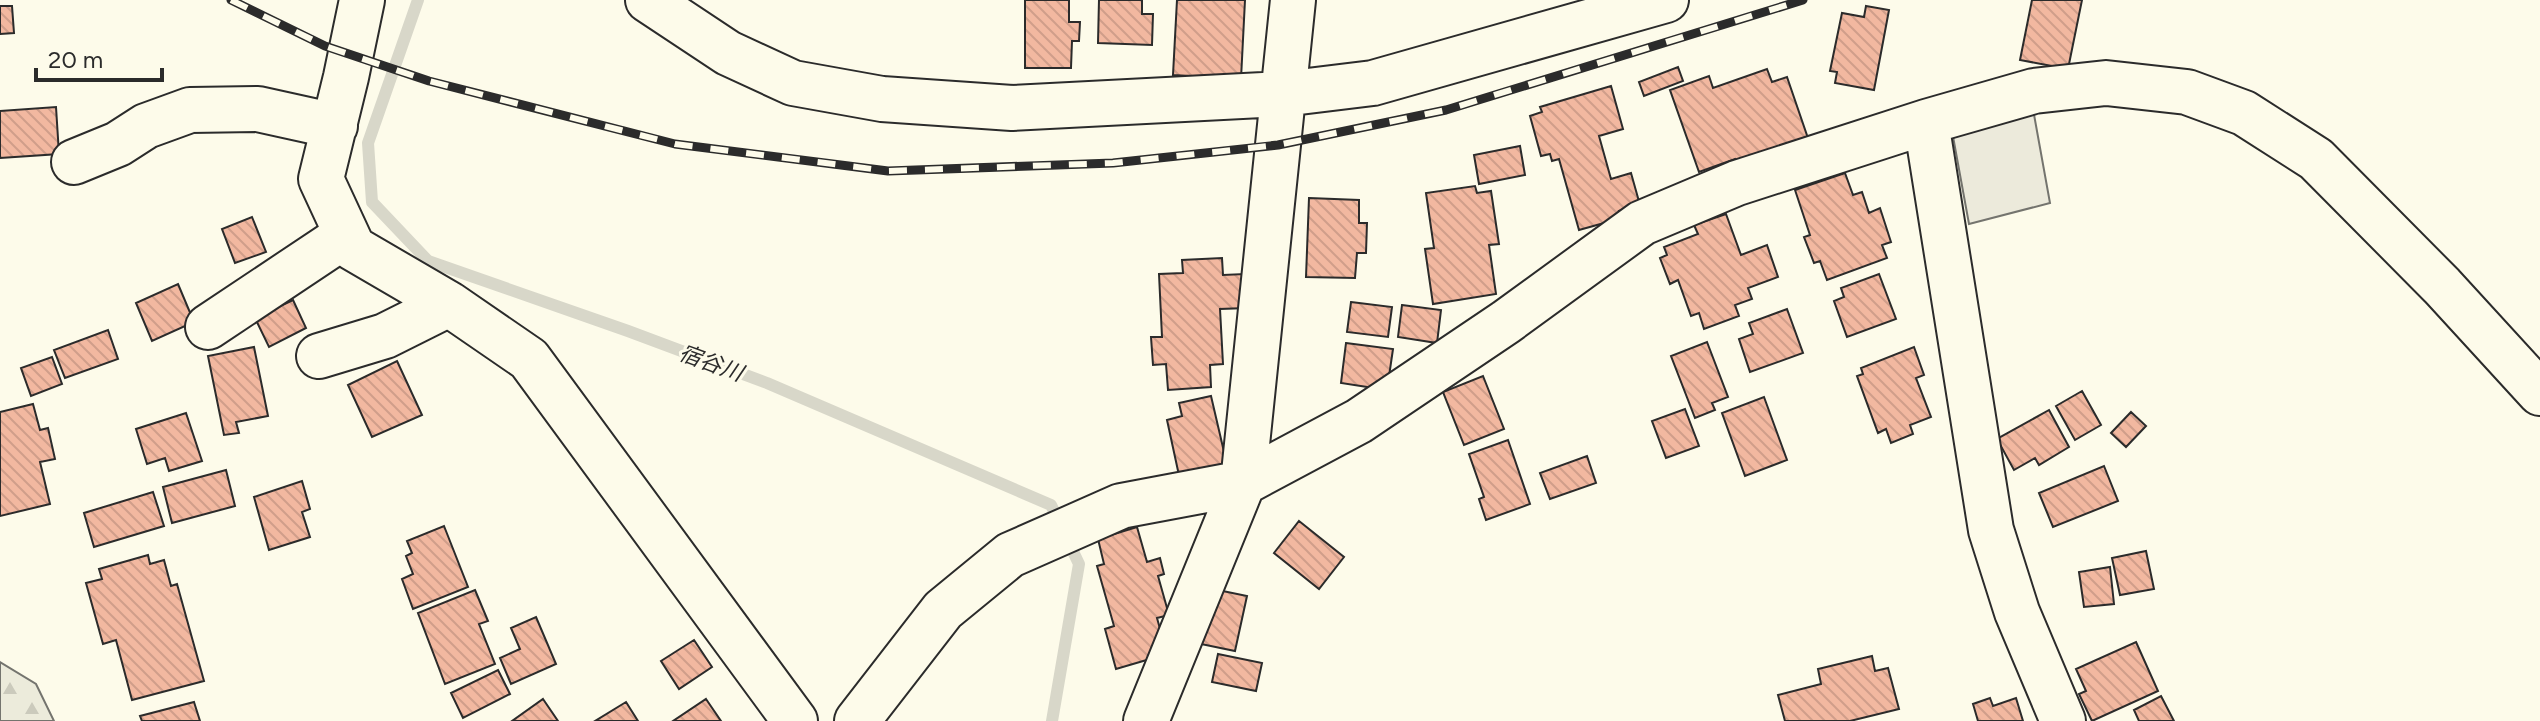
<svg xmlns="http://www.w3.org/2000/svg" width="2540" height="721" font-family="Figtree,'Noto Sans JP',sans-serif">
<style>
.forest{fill:url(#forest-firs);stroke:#74746e;stroke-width:2}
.parking{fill:#eceadb;stroke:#74746e;stroke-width:2}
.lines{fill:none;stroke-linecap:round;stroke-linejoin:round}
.stream{stroke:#d8d7c9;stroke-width:12}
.building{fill:url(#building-back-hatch);stroke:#2b2b2b;stroke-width:2}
.minor-casing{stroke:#2b2b2b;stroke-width:48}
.minor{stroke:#fdfbea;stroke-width:44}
.rail-casing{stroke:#2b2b2b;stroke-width:9}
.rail{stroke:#fdfbea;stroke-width:6;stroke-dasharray:18;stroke-linecap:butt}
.labels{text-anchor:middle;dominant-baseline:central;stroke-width:6;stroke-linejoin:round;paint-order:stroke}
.water-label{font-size:22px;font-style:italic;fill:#2b2b2b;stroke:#fdfbea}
</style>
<defs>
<pattern id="forest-firs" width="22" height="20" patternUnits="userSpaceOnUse" patternTransform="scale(2)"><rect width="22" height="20" fill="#ecebdb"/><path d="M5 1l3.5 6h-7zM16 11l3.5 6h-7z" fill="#cbcabc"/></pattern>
<pattern id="building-back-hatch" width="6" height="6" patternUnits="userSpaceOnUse" patternTransform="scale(2)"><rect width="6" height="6" fill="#f2b8a0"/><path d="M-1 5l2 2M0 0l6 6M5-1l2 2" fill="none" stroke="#d09e8a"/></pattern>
</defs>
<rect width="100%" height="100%" fill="#fdfbea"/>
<path class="forest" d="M0,662L36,684L54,721H0Z"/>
<path class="parking" d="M2033,109L2050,203L1969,224L1952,131Z"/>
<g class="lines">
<path class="stream" d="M418,0L368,143L372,202L428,261L628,331L767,383L1051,505L1079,564L1052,721"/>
</g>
<path class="building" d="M1025,0H1069V22H1080L1079,41H1072L1071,68H1025Z
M1099,0H1142V14H1153L1152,45L1098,43Z
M1177,0H1245L1241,79L1173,75Z
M2032,0H2082L2068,69L2020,60Z
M0,6H12L14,33L0,34Z
M1866,6L1889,10L1874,90L1835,83L1837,72L1830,71L1842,13L1864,17Z
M1678,67L1683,81L1644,96L1639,82Z
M1767,69L1772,82L1787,77L1812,150L1741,175L1735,159L1699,172L1670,90L1709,76L1713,88Z
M1611,86L1623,129L1599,136L1611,179L1631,173L1640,205L1619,211L1622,218L1579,230L1559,159L1552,161L1550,154L1541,156L1530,116L1542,112L1540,107Z
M56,107L59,154L0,158V111Z
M1520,146L1525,175L1479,184L1474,155Z
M1845,173L1853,195L1862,192L1869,213L1880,208L1891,242L1882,245L1887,258L1827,280L1820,261L1814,263L1804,237L1810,235L1795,190Z
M1475,186L1477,193L1491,191L1499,244L1489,245L1496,294L1433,304L1425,249L1434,248L1426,193Z
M1309,198L1359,200V223H1367L1366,253H1357L1355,278L1306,277Z
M1726,214L1741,255L1767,245L1778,277L1748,288L1752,299L1735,305L1739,316L1704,329L1699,313L1691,316L1678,280L1670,284L1660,258L1667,255L1664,247L1698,234L1694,225Z
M252,217L266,252L235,263L222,229Z
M1222,258L1223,275L1245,274L1247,308L1220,309L1223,364L1210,365L1211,387L1168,390L1166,364L1153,365L1151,337H1162L1159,274L1183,273L1182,260Z
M1879,274L1896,319L1847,337L1834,301L1844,297L1841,288Z
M178,284L194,322L152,341L136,303Z
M293,300L306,328L269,347L255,318Z
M1351,302L1392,307L1388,337L1347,332Z
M1402,305L1441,310L1437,343L1398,337Z
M1787,309L1803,353L1750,372L1739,339L1753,334L1749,323Z
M108,330L118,359L65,378L54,350Z
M1707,342L1728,397L1712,403L1715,410L1695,418L1671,356Z
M1346,343L1393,349L1387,390L1341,383Z
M254,347L268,416L236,422L239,433L224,435L208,356Z
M1914,347L1924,375L1916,378L1931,417L1910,425L1913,434L1891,443L1886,429L1878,433L1857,376L1863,374L1861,368Z
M52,357L62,384L31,396L21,368Z
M397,361L422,415L372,437L348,385Z
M1483,376L1504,429L1464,445L1443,392Z
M2082,391L2101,425L2075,440L2056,406Z
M1211,396L1228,469L1180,480L1167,420L1182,416L1179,403Z
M1764,397L1787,460L1745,476L1722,413Z
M33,404L40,430L48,428L55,459L40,462L50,504L0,516V412Z
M1685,409L1699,446L1666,458L1652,421Z
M2049,410L2069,447L2039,465L2035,458L2014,470L1997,439Z
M2131,412L2146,426L2126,447L2111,433Z
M186,413L202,461L169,471L165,458L147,464L136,429Z
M1508,440L1530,504L1486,520L1479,499L1484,497L1469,454Z
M1587,456L1596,483L1550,499L1540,473Z
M2104,466L2118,501L2053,527L2039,493Z
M226,470L235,506L172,523L163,487Z
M302,481L310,509L302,512L310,537L269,550L254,497Z
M153,492L164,526L94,547L84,513Z
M1299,521L1344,557L1319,589L1274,553Z
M444,526L468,587L413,609L402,579L413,574L406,556L412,553L407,541Z
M1137,527L1147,562L1160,558L1164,574L1158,576L1169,615L1157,618L1167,654L1116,669L1105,629L1114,626L1097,566L1104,564L1098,539Z
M2146,551L2154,589L2120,595L2112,558Z
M148,555L150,564L164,560L171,586L177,584L204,681L132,700L116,640L103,644L86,583L102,579L99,569Z
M2110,567L2114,604L2084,607L2079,572Z
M1213,589L1247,596L1235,651L1201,644Z
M475,590L488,621L479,624L495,664L445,684L418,613Z
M536,617L556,664L511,684L500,658L520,649L511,628Z
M694,640L712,667L679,689L661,661Z
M2136,642L2158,691L2092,721L2079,694L2086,691L2076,669Z
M1218,654L1262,663L1256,691L1212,682Z
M1872,656L1875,671L1888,668L1899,709L1850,721H1785L1778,695L1821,684L1818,669Z
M498,670L510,694L463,718L451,693Z
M2161,696L2174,721H2139L2134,710Z
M1990,698L1993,706L2016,698L2023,721H1978L1973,704Z
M543,699L558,721H512Z
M706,699L721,721H673Z
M194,702L200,721H142L140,716Z
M626,702L638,721H595Z"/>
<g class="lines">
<defs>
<path id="minor" d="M362,0L346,77L321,179L353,248L449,304L529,359L795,721
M648,0L728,53L793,83L882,99L1012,108L1283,94L1373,83L1666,0
M1926,122L1991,530L2017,612L2063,721
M74,162L118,144L146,126L190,110L258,109L335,126
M208,327L346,235
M319,356L385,336L449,304
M857,721L943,610L1010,555L1121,506L1243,483L1359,421L1506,322L1642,223L1737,183L1926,122L2034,91L2106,83L2187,92L2244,113L2316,159L2442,286L2540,393
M1146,721L1243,483L1293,0"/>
</defs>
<use href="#minor" class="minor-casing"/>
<use href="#minor" class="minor"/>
<defs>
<path id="rail" d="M231,0L325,46L429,81L675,144L888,171L1113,163L1278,145L1446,110L1803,0"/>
</defs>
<use href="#rail" class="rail-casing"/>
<use href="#rail" class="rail"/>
</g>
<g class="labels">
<g class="water-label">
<text transform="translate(711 363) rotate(20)">宿谷川</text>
</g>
</g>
<path d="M36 68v12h126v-12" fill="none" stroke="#2b2b2b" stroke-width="4"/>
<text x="48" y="68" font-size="24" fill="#2b2b2b" stroke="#fdfbea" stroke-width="6" paint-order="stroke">20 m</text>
</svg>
